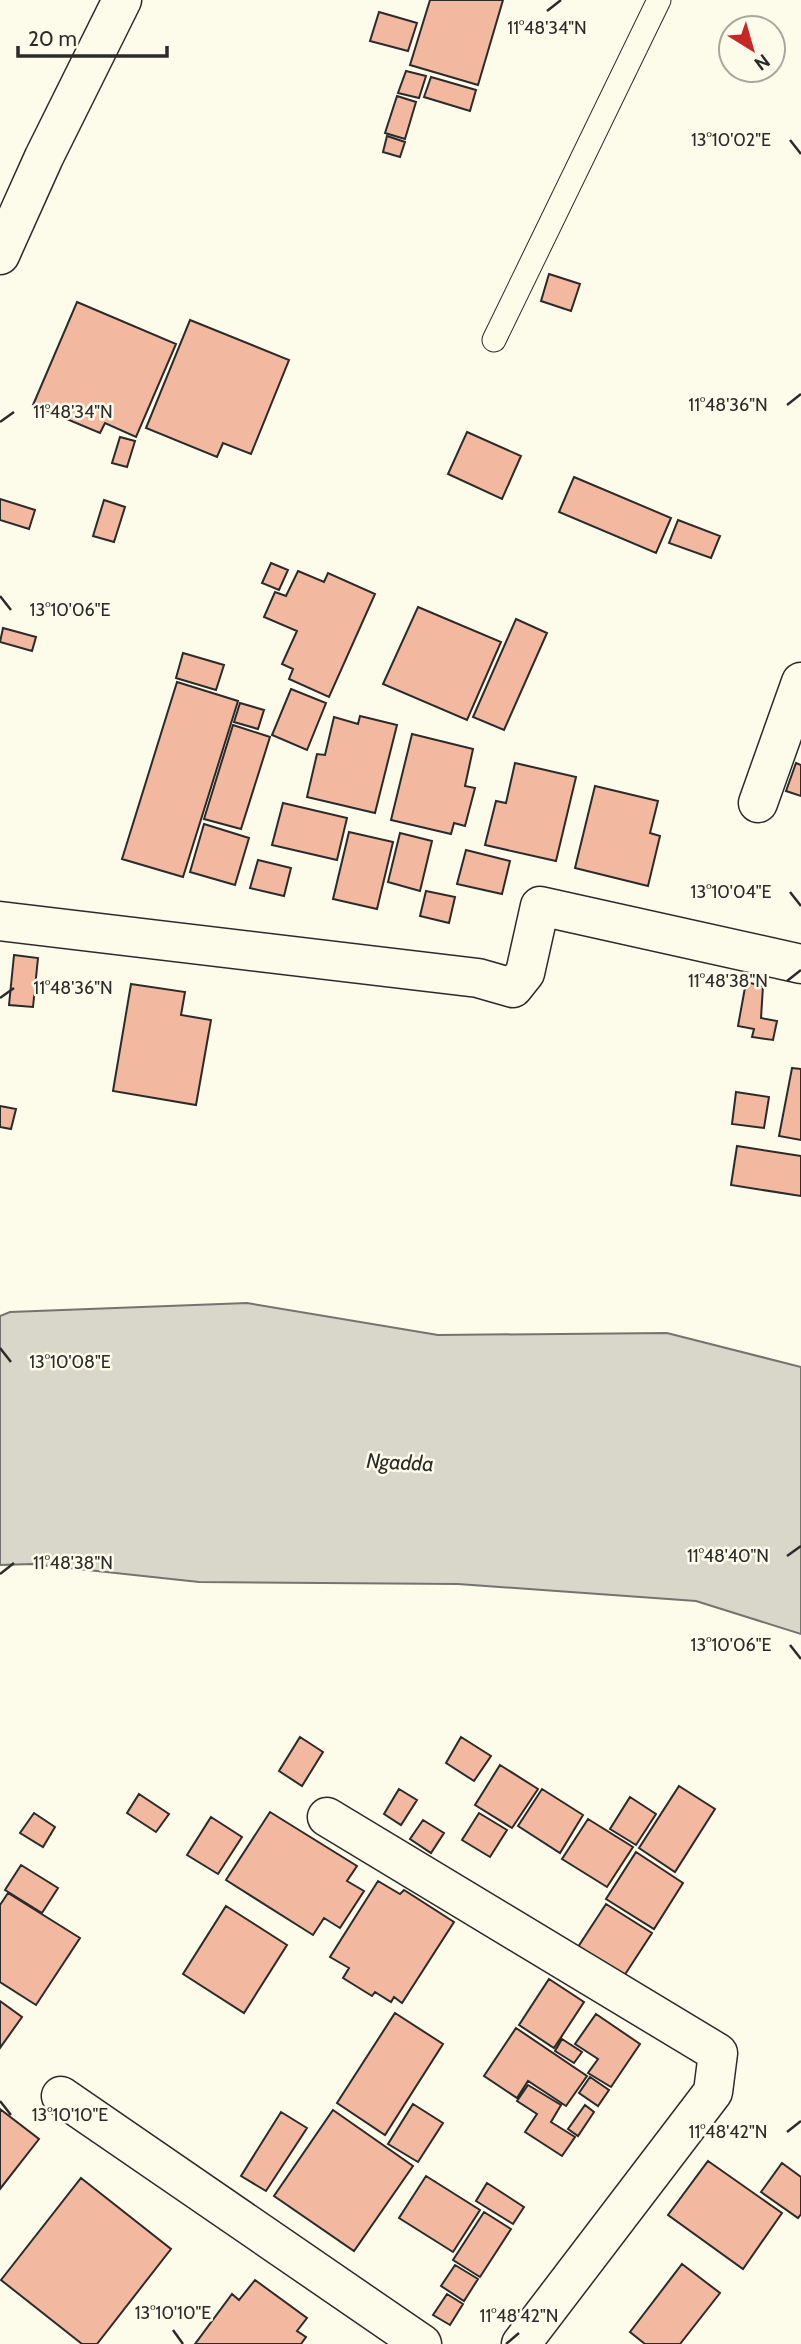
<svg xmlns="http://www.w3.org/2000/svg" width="801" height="2344" font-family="Cabin,sans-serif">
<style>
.water{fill:#d8d7c9;stroke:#74746e;stroke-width:2}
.building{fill:#f2b8a0;stroke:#2b2b2b;stroke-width:2}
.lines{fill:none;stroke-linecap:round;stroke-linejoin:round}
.lane-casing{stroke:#2b2b2b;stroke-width:25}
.street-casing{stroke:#2b2b2b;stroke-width:41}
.lane{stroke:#fdfbea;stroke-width:23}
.street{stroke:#fdfbea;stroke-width:38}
.ticks{fill:none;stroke:#2b2b2b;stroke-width:2.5}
.labels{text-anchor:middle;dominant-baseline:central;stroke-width:5;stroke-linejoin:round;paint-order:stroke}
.water-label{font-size:21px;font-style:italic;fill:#2b2b2b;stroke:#fdfbea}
.ticks-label{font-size:18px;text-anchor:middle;fill:#2b2b2b;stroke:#fdfbea;stroke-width:5;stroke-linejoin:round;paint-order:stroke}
</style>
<rect width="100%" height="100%" fill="#fdfbea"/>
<path class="water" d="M247,1303L438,1335L667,1333L801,1367V1634L696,1601L458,1584L199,1582L32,1564L0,1565V1316L10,1312Z"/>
<path class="building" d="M430,0H503L478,85L410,65Z
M379,12L417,23L408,51L370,41Z
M406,71L426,76L419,98L398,93Z
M431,77L476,90L470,111L424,97Z
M397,96L416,102L405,139L385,133Z
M387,136L405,142L400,157L383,152Z
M549,274L580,284L571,311L541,301Z
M77,302L176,344L136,437L105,423L100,433L33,405Z
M190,320L289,360L251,454L223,443L217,457L146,428Z
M467,432L521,456L502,499L448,474Z
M120,437L135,441L127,467L112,463Z
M574,477L671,518L656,553L559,512Z
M0,499L35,510L29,529L0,520Z
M104,500L125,507L114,542L93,536Z
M678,520L720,536L711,558L669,543Z
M271,563L288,570L279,590L262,583Z
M298,571L324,582L328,573L375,594L329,697L289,679L293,669L282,664L297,631L264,617L275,592L286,596Z
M418,607L501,642L467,720L383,684Z
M516,619L547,633L504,730L473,717Z
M3,628L36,637L32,651L0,642Z
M183,653L224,665L216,690L176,678Z
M177,682L238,701L183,877L122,859Z
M291,689L326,703L307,750L272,735Z
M240,703L264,710L258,729L234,722Z
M360,716L397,725L375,813L307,797L317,754L325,755L334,717L358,724Z
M233,725L270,737L241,829L204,819Z
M412,734L473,749L465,786L475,788L465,826L454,823L451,834L391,820Z
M515,763L576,777L556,861L485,845L496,801L506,803Z
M796,763L801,765V796L786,791Z
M595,786L658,801L650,833L660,836L648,886L575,868Z
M283,803L347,818L337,860L272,845Z
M204,824L249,838L235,885L190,872Z
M349,832L393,842L377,909L333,899Z
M400,833L432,841L420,891L388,882Z
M466,850L510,861L502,894L457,884Z
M258,860L291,868L284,896L250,888Z
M426,891L455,897L449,923L420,916Z
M14,955L38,958L33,1007L9,1005Z
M746,982L763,986L761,1018L777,1021L773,1040L752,1037L754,1029L738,1026Z
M131,984L185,992L181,1015L211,1020L196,1105L113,1091Z
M792,1068L801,1069V1140L779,1136Z
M736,1092L769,1097L764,1128L732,1124Z
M0,1106L16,1109L11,1129L0,1127Z
M737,1146L801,1156V1196L731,1185Z
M300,1737L323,1752L302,1786L279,1771Z
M461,1737L491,1756L474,1781L446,1763Z
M500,1765L538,1789L512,1828L475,1805Z
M679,1786L715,1809L675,1872L639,1848Z
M399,1789L417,1800L401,1825L384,1814Z
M542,1789L583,1815L560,1853L518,1826Z
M139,1794L169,1814L156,1832L127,1813Z
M630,1797L656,1814L636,1845L610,1829Z
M270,1812L357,1866L347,1881L364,1891L340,1928L324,1918L313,1935L226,1880Z
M34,1813L55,1827L43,1847L20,1833Z
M479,1813L507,1830L490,1857L462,1840Z
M211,1817L242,1837L218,1874L187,1855Z
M588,1819L633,1847L607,1887L562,1859Z
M423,1820L444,1833L431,1853L410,1839Z
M636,1852L683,1883L654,1929L606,1899Z
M21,1865L58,1888L42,1913L5,1890Z
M378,1881L400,1894L404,1890L454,1922L402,2003L394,1997L391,2002L375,1992L372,1996L343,1978L349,1968L330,1957Z
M8,1893L80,1938L36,2005L0,1982V1905Z
M606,1904L652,1933L624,1976L578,1947Z
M226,1906L287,1945L244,2013L183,1974Z
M549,1979L584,2002L554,2048L519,2025Z
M0,2001L22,2017L0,2048Z
M395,2013L443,2044L385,2135L337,2103Z
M596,2014L640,2044L611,2087L588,2073L598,2059L575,2044Z
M516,2028L587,2076L566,2106L528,2081L517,2098L484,2076Z
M562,2039L582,2052L574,2063L555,2051Z
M590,2077L609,2090L598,2106L579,2093Z
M528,2085L561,2105L551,2122L575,2137L562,2156L525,2132L537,2114L517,2101Z
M413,2104L443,2123L418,2162L388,2144Z
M585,2105L594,2112L578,2136L568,2129Z
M0,2109L39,2139L0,2189Z
M333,2110L413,2166L354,2251L274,2196Z
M281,2112L307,2128L266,2191L241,2176Z
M708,2161L782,2213L743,2269L668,2215Z
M782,2163L801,2177V2214L798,2218L761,2192Z
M426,2176L480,2210L453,2252L399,2218Z
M81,2178L171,2249L97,2344H82L1,2280Z
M487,2183L524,2207L513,2224L476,2201Z
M484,2212L511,2229L480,2277L453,2260Z
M682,2264L720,2293L680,2344H645L630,2332Z
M455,2265L478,2279L464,2301L441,2286Z
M255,2280L307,2318L297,2331L306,2337L301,2344H195L232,2294L239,2300Z
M447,2294L463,2304L450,2325L433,2315Z"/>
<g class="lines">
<defs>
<path id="lane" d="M494,340L659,0"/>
<path id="street" d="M0,255L44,157L122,0
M758,803L801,682
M0,921L478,978L513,988L525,973L540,906L801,964
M327,1817L718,2053L713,2092L521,2344
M61,2096L422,2344"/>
</defs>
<use href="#lane" class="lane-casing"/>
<use href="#street" class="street-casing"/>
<use href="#lane" class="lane"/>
<use href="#street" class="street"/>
</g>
<path class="ticks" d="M547,11L561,0M790,140L801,154M787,405L801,394M0,422L14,412M0,596L11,610M790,892L801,906M787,981L801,970M0,998L14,988M0,1348L11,1362M787,1556L801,1546M0,1574L14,1563M790,1645L801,1659M0,2101L11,2115M787,2132L801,2121M173,2330L183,2344M506,2344L519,2333"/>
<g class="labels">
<g class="water-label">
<text transform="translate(400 1462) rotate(3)">Ngadda</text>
</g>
</g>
<g class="ticks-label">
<text x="547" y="34">11°48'34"N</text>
<text x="731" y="146">13°10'02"E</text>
<text x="728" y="411">11°48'36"N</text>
<text x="73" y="418">11°48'34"N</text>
<text x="70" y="616">13°10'06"E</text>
<text x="731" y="898">13°10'04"E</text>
<text x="728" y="987">11°48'38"N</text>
<text x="73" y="994">11°48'36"N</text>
<text x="70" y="1368">13°10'08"E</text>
<text x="728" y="1562">11°48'40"N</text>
<text x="73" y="1569">11°48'38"N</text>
<text x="731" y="1651">13°10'06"E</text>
<text x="70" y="2121">13°10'10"E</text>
<text x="728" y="2138">11°48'42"N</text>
<text x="173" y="2319">13°10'10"E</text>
<text x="519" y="2322">11°48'42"N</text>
</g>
<g transform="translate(752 49) rotate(143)"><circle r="33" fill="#fdfbea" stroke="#a9a89e" stroke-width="2"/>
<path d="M0-5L12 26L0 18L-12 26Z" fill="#c62828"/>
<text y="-10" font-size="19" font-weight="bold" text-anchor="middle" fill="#2b2b2b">N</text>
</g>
<path d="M18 46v10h149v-10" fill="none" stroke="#2b2b2b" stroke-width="3.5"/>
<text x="28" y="46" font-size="21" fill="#2b2b2b" stroke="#fdfbea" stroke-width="5" paint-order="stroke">20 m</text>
</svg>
